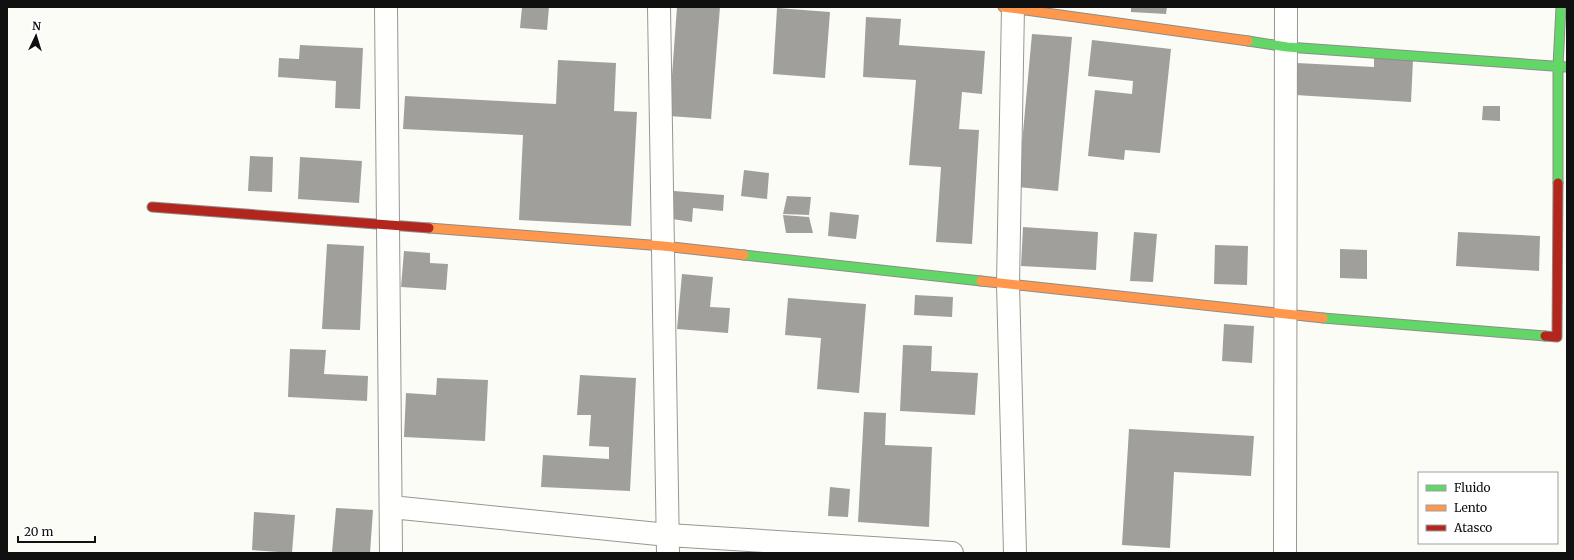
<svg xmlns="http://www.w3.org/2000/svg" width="1574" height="560" font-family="Merriweather,serif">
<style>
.building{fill:#a09f9c}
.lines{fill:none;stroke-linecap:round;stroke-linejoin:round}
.street-casing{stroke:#969694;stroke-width:24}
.fast-casing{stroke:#8d8d8b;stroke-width:11}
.slow-casing{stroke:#8d8d8b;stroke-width:11}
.jam-casing{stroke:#8d8d8b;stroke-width:11}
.street{stroke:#fffffe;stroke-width:22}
.fast{stroke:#63d668;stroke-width:9}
.slow{stroke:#ff974d;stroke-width:9}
.jam{stroke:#b3261e;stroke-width:9}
</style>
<rect width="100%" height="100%" fill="#fcfcf7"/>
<path class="building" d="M522,7H549L547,30L520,28Z
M677,7H720L711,119L669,116Z
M1131,7H1167L1166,14L1131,12Z
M777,8L830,12L825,78L773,74Z
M866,17L901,19L899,45L985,51L982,94L962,92L959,129L979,130L972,244L936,242L941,167L909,165L916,80L863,77Z
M1032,34L1072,37L1058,191L1018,187Z
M1092,40L1171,49L1160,153L1125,150L1124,160L1088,156L1095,90L1132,94L1133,81L1088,76Z
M300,45L363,48L360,109L335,108L336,81L278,77L279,58L299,59Z
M1374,58L1413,60L1411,102L1295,95L1297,63L1374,67Z
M558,60L616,63L614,111L637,112L631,226L519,220L523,135L403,129L405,96L556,104Z
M1483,106H1500V121L1482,120Z
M250,156L273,157L272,192L248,191Z
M300,157L362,161L359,203L298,199Z
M744,170L769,173L767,199L741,196Z
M674,191L724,195L723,211L693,208L692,222L672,219Z
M787,196L811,197L809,215L783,214Z
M830,212L859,215L856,239L828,236Z
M783,215L809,217L813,233H786Z
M1023,227L1098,232L1096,270L1021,266Z
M1134,232L1157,234L1153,282L1130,281Z
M1458,232L1540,236L1539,271L1456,266Z
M327,244L364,246L360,330L322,329Z
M1215,245L1248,246L1247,285L1214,284Z
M1340,249L1367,250V279L1340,278Z
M404,251L430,253V263L448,264L446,290L401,287Z
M682,274L713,277L710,307L730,308L728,333L677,329Z
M915,295L953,297L952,317L914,315Z
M788,298L866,304L859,393L817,389L821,338L785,335Z
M1224,324L1254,326L1252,363L1222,361Z
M903,345L932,346L931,371L978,373L975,415L900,411Z
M290,349L326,350L324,374L368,376L367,401L288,397Z
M580,375L636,378L630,491L541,487L543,455L609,459V447L589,446L591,415H577Z
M437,378L488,380L485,441L404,437L406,393L436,395Z
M864,412L886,413L885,445L932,447L929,527L858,522Z
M1129,429L1254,436L1251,476L1174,472L1170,548L1122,545Z
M830,487L850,489L848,517L828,516Z
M336,508L373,510L370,553L332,552Z
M254,512L295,515L292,553L252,550Z"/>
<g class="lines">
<defs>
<path id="street" d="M386,7L391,553
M659,7L668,553
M1013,7L1008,284L1015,553
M391,507L668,535L952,553
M1285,553L1286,7"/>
<path id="fast" d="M1248,41L1287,47L1567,67
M1558,183V66L1561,7
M744,255L981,281
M1323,318L1545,336"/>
<path id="slow" d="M1003,7L1248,41
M429,228L663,246L744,255
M981,281L1323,318"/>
<path id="jam" d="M152,207L429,228
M1545,336L1557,337L1558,183"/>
</defs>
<use href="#street" class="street-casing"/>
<use href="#fast" class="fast-casing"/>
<use href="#slow" class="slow-casing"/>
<use href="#jam" class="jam-casing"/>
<use href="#street" class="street"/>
<use href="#fast" class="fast"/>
<use href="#slow" class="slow"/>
<use href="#jam" class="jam"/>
</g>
<rect width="1574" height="560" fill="none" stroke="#101010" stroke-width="16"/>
<rect x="1418" y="472" width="140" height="72" fill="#ffffff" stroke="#9f9f9f"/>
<rect x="1426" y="485" width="20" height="6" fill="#63d668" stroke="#9f9f9f"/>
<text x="1454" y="492" font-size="12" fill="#101010">Fluido</text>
<rect x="1426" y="505" width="20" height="6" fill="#ff974d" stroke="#9f9f9f"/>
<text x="1454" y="512" font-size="12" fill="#101010">Lento</text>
<rect x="1426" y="525" width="20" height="6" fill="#b3261e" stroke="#9f9f9f"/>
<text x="1454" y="532" font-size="12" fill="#101010">Atasco</text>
<g transform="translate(36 36) rotate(4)" stroke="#ffffff" stroke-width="3" paint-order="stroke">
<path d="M0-3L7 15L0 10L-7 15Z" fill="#101010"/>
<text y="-6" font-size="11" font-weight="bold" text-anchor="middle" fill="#101010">N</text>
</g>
<path d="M18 536v6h77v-6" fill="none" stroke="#101010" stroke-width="2"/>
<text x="24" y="536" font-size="12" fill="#101010" stroke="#ffffff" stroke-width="3" paint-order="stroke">20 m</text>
</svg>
